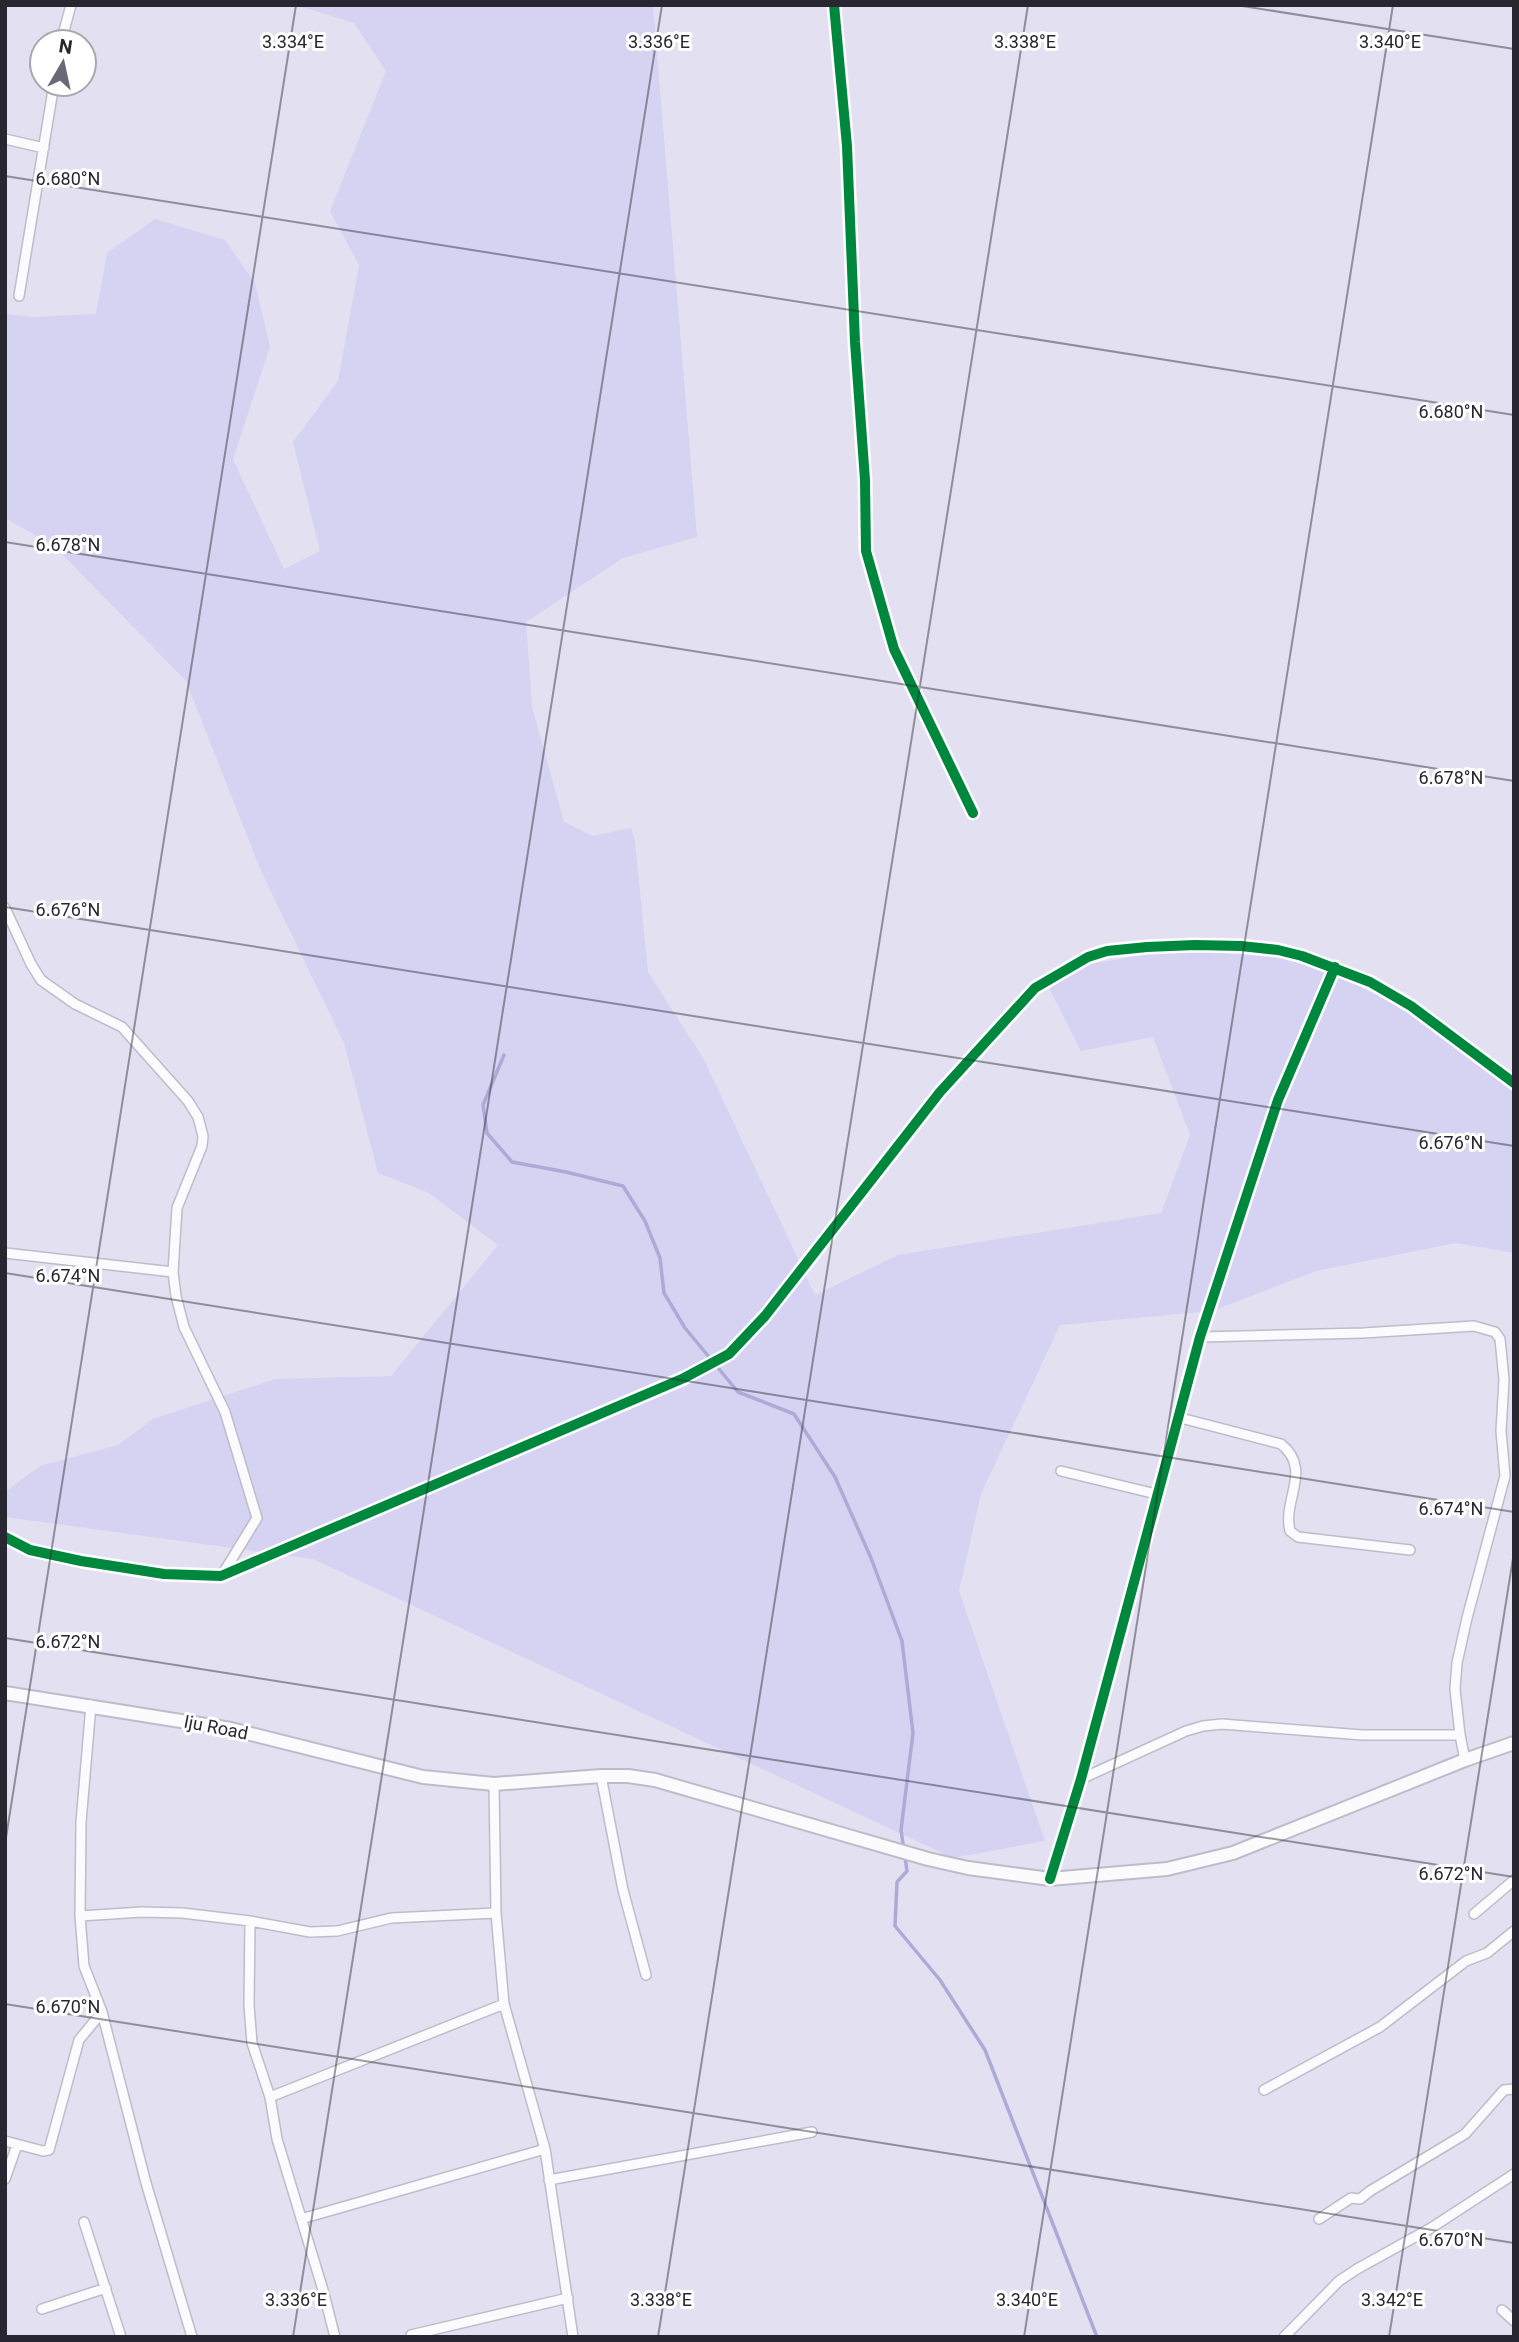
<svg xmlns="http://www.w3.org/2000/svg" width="1519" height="2342" font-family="Roboto,sans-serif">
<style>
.green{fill:#d5d2f2}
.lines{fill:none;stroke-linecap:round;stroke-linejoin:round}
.stream{stroke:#aeaad7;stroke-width:3.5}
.street-casing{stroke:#bebcc9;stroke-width:12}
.secondary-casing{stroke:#bebcc9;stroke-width:16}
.street{stroke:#fbfafd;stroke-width:9}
.secondary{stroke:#fbfafd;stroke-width:12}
.cycleway-casing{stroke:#fff;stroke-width:15}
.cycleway{stroke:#00873e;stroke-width:10}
.ticks{fill:none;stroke:#282731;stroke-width:2;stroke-opacity:0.45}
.labels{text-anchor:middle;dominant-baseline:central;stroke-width:6;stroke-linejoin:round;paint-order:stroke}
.street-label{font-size:18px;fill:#282731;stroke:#fff}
.ticks-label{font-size:18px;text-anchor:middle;fill:#282731;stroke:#fff;stroke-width:6;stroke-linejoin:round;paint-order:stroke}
</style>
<rect width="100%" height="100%" fill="#e3e1f1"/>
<path class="green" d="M296,5H653L697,537L623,558L526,622L532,707L564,822L593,836L631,828L635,841L648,972L703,1058L815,1295L898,1255L1161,1213L1190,1135L1153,1037L1081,1051L1048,986L1089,964L1181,949L1303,960L1392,1002L1514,1087V1253L1456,1243L1316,1271L1212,1311L1060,1325L981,1494L959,1591L1045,1841L953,1858L313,1559L5,1517V1492L40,1466L118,1445L153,1419L275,1379L391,1376L498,1245L429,1193L378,1173L344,1043L261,871L186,681L54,546L5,518V314L32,317L96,314L107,253L155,219L225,240L255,283L270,347L233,459L284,569L320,551L293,442L338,381L359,265L330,211L386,71L354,23Z"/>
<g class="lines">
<path class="stream" d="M504,1055L483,1105L487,1133L512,1162L566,1172L623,1186L645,1221L660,1258L664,1293L685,1328L738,1392L794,1414L835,1477L871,1558L902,1641L913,1733L901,1830L907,1871L897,1882L895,1926L940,1980L985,2050L1097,2337"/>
<defs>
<path id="street" d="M834,5L847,146L855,342L865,480L866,551L894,649L973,813
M61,42L71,5
M5,139L44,148
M19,296L54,84
M5,908L31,964L41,980L75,1004L122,1027L188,1101L198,1117L203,1136L202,1146L177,1208L173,1272L176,1296L184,1327L225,1412L257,1518L222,1575
M5,1253L173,1272
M1200,1337L1363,1333L1474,1326L1495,1332L1500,1339L1504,1380L1501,1431L1505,1476L1467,1618L1457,1663L1455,1689L1460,1735
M1177,1417L1281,1444C1313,1470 1282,1499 1290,1531L1298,1537L1410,1550
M1061,1471L1156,1494
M5,1537L30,1550L81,1561L164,1574L221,1576L684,1378L729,1354L765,1316L940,1092L1035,988L1088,957L1107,951L1147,947L1195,945L1241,946L1278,950L1302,956L1370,982L1411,1006L1514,1083
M91,1705L81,1822L80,1916L84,1966L102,2012L146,2183L192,2337
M601,1776L623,1890L646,1975
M1081,1779L1186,1731L1203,1726L1222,1724L1362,1735H1460L1465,1760
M494,1784L496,1913L504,2004L545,2149L573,2337
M1050,1879L1081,1779L1200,1337L1278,1100L1335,967
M1474,1914L1514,1880
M80,1916L142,1912L182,1913L250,1921L310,1932L337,1931L391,1918L496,1913
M250,1921L249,2005L252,2043L270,2097L277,2139L323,2290L335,2337
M1264,2090L1380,2027L1466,1961L1487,1953L1514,1931
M270,2097L504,2004
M5,2141L43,2151L49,2150L79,2040L102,2012
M5,2179L17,2145
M549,2180L812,2132
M301,2219L545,2149
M1319,2219L1351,2198L1360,2199L1370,2191L1465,2134L1504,2090L1514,2089
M84,2222L121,2337
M42,2309L106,2288
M1502,2310L1514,2321
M411,2335L568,2298
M1284,2337L1339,2281L1357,2269L1431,2228L1514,2174"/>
<path id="secondary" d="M5,1693L231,1729L423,1777L494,1784L601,1776H628L655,1780L928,1859L968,1868L1050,1879L1167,1869L1233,1853L1465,1760L1514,1743"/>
</defs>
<use href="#street" class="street-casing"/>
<use href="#secondary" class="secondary-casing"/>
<use href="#street" class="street"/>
<use href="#secondary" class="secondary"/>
<defs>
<path id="cycleway" d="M834,5L847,146L855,342L865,480L866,551L894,649L973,813
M5,1537L30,1550L81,1561L164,1574L221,1576L684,1378L729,1354L765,1316L940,1092L1035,988L1088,957L1107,951L1147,947L1195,945L1241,946L1278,950L1302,956L1370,982L1411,1006L1514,1083
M1050,1879L1081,1779L1200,1337L1278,1100L1335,967"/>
</defs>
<use href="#cycleway" class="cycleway-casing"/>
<use href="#cycleway" class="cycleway"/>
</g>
<path class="ticks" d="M1236,5L1514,49M5,176L1514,415M5,542L1514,781M5,907L1514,1146M5,1273L1514,1512M5,1638L1514,1877M5,1844L296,5M5,2004L1514,2243M293,2337L662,5M658,2337L1028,5M1024,2337L1393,5M1389,2337L1514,1552"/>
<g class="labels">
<g class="street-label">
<text transform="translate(216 1727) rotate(11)">Iju Road</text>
</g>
</g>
<g class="ticks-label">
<text x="293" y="48">3.334°E</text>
<text x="659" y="48">3.336°E</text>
<text x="1025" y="48">3.338°E</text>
<text x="1390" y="48">3.340°E</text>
<text x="68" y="185">6.680°N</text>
<text x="1451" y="418">6.680°N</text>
<text x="68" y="551">6.678°N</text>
<text x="1451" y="784">6.678°N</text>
<text x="68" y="916">6.676°N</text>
<text x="1451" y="1149">6.676°N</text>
<text x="68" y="1282">6.674°N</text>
<text x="1451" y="1515">6.674°N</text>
<text x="68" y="1648">6.672°N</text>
<text x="1451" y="1880">6.672°N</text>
<text x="68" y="2013">6.670°N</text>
<text x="1451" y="2246">6.670°N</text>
<text x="296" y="2306">3.336°E</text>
<text x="661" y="2306">3.338°E</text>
<text x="1027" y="2306">3.340°E</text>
<text x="1392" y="2306">3.342°E</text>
</g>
<rect width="1519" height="2342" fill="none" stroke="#282731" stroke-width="14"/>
<g transform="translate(63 63) rotate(9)"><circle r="33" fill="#ffffff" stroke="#a9a9ad" stroke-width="2"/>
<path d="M0-5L12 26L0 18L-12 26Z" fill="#696874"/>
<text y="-10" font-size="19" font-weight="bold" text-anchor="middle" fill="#282731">N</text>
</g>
</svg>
